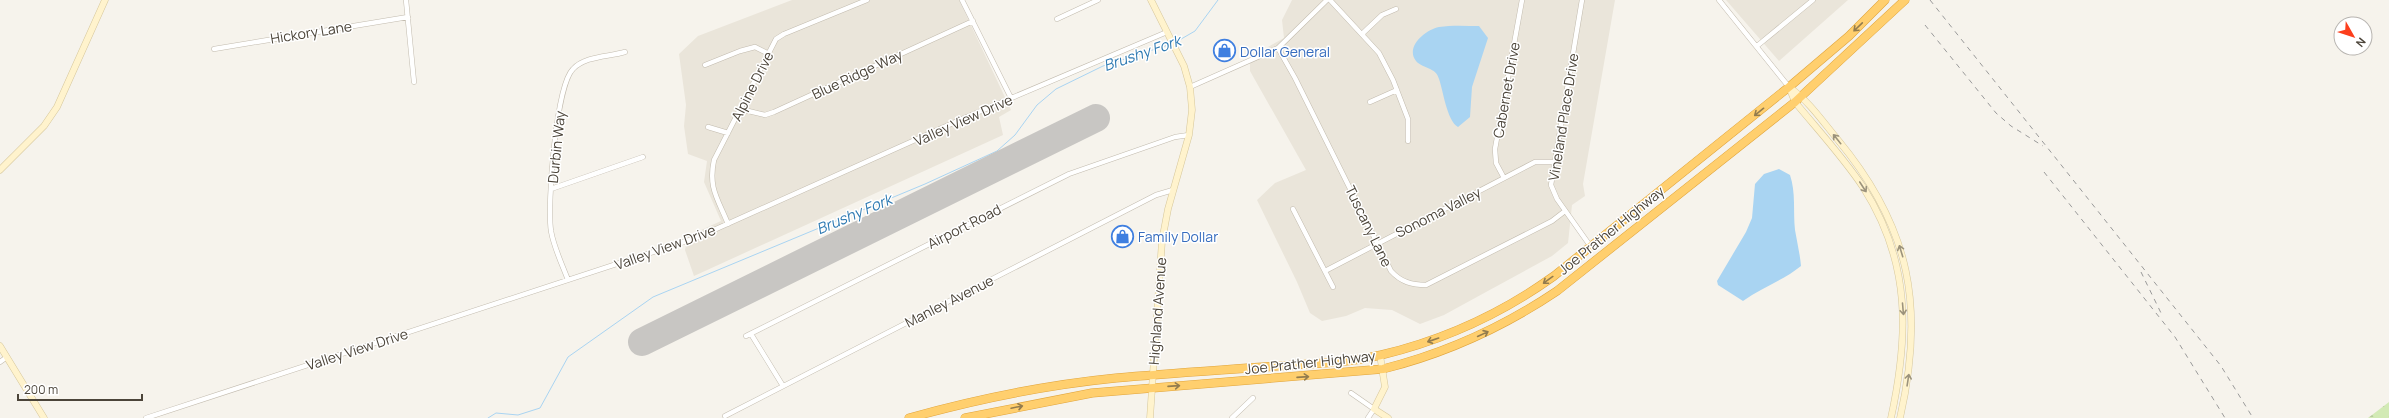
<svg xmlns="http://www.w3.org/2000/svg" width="2389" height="418" font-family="Manrope,sans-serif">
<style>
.residential{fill:#eae5da}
.forest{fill:url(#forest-firs)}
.water{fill:#a9d4f2}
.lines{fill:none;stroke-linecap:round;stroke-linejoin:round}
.stream{stroke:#a9d4f2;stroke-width:1}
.runway{stroke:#c8c6c3;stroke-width:28}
.street-casing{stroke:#c2bbae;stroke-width:5.5}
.secondary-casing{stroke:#d6c79b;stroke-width:7}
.highway-casing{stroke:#e0a43c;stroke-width:9}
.street{stroke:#fff;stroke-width:4.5}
.secondary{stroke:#fff3cd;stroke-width:6}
.highway{stroke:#ffcf6e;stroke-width:8}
.rail{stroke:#9a9a9a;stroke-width:1;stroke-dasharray:5 5;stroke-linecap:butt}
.oneway{stroke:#937c4e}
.oneway2{stroke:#9c937c}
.labels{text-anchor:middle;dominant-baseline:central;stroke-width:3;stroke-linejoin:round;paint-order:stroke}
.street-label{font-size:14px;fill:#4b4439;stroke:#fff}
.shop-label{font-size:14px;fill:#366cbe;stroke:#fff;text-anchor:start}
.water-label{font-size:15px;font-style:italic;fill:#2e7ab2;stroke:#fff}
</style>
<defs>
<pattern id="forest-firs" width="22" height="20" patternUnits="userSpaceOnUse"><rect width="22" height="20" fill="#d2eab5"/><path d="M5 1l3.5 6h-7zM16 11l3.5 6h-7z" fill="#b6ca9c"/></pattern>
</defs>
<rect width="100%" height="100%" fill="#f6f3ec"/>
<path class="residential" d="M792,0H959L1011,110L999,117L1003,135L694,276L685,250L688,236L721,221L704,182L707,161L688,154L684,126L686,105L679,54L698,36Z
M1292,0H1615L1583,184L1585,196L1572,205L1568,243L1552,256L1486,292L1444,315L1420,324L1392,310L1365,308L1346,316L1322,321L1310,313L1297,282L1257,200L1275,183L1306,170L1250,71V57L1284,38L1282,20Z
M1726,0H1848L1779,61Z"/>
<path class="forest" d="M2389,402V418H2368Z"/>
<path class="water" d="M1479,26L1488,38L1472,87L1470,117L1458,127C1447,121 1443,90 1439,79C1436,67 1423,69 1416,61C1405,47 1425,30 1439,27C1452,25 1466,26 1479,26Z
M1779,169L1790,175C1796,193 1793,211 1795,230C1797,242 1800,254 1801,266C1784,280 1762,287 1743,301L1718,285L1717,281L1746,232L1752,218L1755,184L1764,174Z"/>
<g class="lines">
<path class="stream" d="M1176,42L1195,31L1218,0
M488,418L496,413L518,415L540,408L568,357L653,297L925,184L997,151L1015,135L1037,105L1056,89L1103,66L1171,44"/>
<path class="runway" d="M642,342L1096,118"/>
<defs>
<path id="street" d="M406,0L414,82
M962,0L1011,98
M1330,0L1379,53L1393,80L1408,119V141
M1582,0L1551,185L1557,199L1591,247
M1719,0L1789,87
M1057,19L1098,0
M1363,33L1382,15L1396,9
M1757,46L1813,0
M1278,48L1295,78L1391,271C1401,282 1412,285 1426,285L1552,221L1565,211
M214,49L408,17
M705,65L740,51L755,47L769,54
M1190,87L1278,48L1327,0
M1370,102L1397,90
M740,109L765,115L774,112L973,21
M708,127L728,133
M1504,178L1496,163L1495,149L1522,0
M551,189L643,157
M1293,209L1333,287
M728,224C718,199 708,188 714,160L776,39L784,34L867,0
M1325,271L1535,162H1554
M568,280C562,264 554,248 551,231C547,204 556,86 573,69C585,56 608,57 625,52
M751,334L783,386
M746,336L1069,174L1175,137L1189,135
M0,362L7,357
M1351,393L1374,409L1368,418
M725,416L1156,195L1173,190
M146,418L696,238L962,119L1167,32
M1232,418L1253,398"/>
<path id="secondary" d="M1789,87C1809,101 1823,122 1838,140C1911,228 1925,308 1900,418
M1789,87L1795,102C1818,130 1843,157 1863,187C1911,262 1909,335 1891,418
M0,170L44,126L57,107L105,0
M0,346L44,418
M1380,355L1385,387L1374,409L1388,418
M1150,418L1162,241L1168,209L1189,135L1192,110L1190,87L1184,66L1151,0"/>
<path id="highway" d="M909,418C977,399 1046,385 1116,378C1170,373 1224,370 1277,366C1311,364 1347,363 1381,355C1444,340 1501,314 1554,276L1789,87L1849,36L1885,0
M965,418L1092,393L1383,369C1447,353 1502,328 1557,291L1795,102L1905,0"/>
</defs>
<use href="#street" class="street-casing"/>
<use href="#secondary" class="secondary-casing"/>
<use href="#highway" class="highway-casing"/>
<use href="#street" class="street"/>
<use href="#secondary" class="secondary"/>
<use href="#highway" class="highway"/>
<path class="rail" d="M1930,0L2221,366L2253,418
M1925,25L1996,113L2011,126L2043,146
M2044,172L2175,337L2225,418
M2141,272L2161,313"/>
</g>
<defs><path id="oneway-shaft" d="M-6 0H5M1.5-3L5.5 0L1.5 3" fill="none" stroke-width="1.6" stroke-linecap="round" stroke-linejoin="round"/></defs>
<g class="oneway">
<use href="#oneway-shaft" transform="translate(1858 27) rotate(136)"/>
<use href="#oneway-shaft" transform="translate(1759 112) rotate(141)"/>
<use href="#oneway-shaft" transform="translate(1548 280) rotate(144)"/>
<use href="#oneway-shaft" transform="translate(1483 334) rotate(-25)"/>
<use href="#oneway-shaft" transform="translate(1433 340) rotate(161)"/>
<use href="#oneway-shaft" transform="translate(1303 377) rotate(-4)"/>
<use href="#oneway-shaft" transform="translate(1174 386) rotate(-4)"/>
<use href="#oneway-shaft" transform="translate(1017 407) rotate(-12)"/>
</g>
<g class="oneway2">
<use href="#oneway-shaft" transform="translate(1837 139) rotate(-129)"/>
<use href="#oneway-shaft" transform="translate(1863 187) rotate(57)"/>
<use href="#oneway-shaft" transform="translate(1901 251) rotate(-107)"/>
<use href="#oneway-shaft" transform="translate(1903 309) rotate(85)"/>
<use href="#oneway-shaft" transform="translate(1908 380) rotate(-81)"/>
</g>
<defs>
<symbol id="shop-ring" viewBox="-11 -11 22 22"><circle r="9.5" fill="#fff" stroke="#3f7fe0" stroke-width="1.5"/><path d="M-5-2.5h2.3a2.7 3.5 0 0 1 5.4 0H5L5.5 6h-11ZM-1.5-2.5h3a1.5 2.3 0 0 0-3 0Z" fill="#3f7fe0"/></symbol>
</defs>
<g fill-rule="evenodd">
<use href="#shop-ring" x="1212" y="38" width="25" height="25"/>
<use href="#shop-ring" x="1110" y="224" width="25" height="25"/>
</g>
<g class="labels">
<g class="street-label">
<text transform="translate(311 32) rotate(-9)">Hickory Lane</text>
<text transform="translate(857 74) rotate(-25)">Blue Ridge Way</text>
<text transform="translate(752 86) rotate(-63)">Alpine Drive</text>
<text transform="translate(1506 90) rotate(-80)">Cabernet Drive</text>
<text transform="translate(1563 117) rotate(-81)">Vineland Place Drive</text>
<text transform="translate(963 120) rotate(-24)">Valley View Drive</text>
<text transform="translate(556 147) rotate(-84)">Durbin Way</text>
<text transform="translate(1438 212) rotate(-27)">Sonoma Valley</text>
<text transform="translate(964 226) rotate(-27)">Airport Road</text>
<text transform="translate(1369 226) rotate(64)">Tuscany Lane</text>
<text transform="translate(1611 230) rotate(-39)">Joe Prather Highway</text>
<text transform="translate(665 247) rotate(-20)">Valley View Drive</text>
<text transform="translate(949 301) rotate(-27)">Manley Avenue</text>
<text transform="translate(1157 311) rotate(-86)">Highland Avenue</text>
<text transform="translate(357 349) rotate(-18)">Valley View Drive</text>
<text transform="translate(1310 362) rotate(-6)">Joe Prather Highway</text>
</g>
<g class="shop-label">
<text x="1240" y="51">Dollar General</text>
<text x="1138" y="236">Family Dollar</text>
</g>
<g class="water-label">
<text transform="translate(1142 53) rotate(-19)">Brushy Fork</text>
<text transform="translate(854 214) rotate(-23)">Brushy Fork</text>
</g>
</g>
<g transform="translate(2353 36) rotate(129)"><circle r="19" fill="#ffffff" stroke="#b7b4b0"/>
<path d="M0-3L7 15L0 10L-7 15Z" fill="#fc3f1d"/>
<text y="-6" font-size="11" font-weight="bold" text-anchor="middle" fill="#4b4439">N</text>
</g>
<path d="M18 394v6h124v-6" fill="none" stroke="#4b4439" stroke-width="2"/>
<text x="24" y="394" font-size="12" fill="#4b4439" stroke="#ffffff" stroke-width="3" paint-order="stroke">200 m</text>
</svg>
